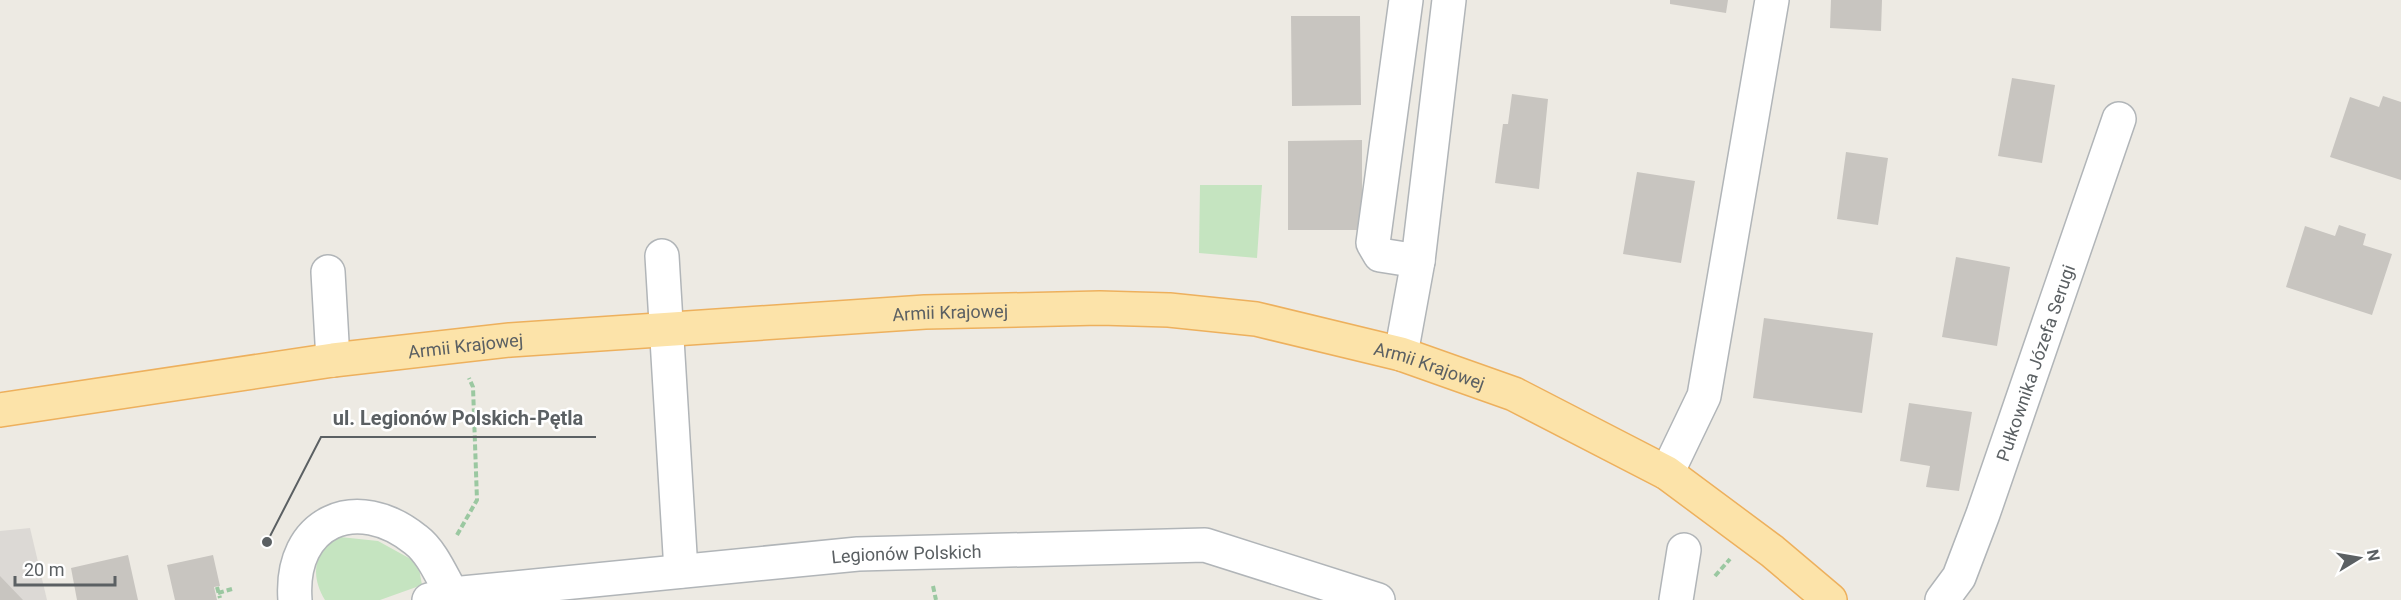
<svg xmlns="http://www.w3.org/2000/svg" width="2401" height="600" font-family="Roboto,sans-serif">
<style>
.industrial{fill:#dcd9d5}
.green{fill:#c5e4c0}
.building{fill:#c8c5c0}
.lines{fill:none;stroke-linecap:round;stroke-linejoin:round}
.minor-casing{stroke:#b1b5b8;stroke-width:36}
.major-casing{stroke:#edb05d;stroke-width:36}
.path{stroke:#9bc8a1;stroke-width:4;stroke-dasharray:6 3;stroke-linecap:butt}
.minor{stroke:#fff;stroke-width:33}
.major{stroke:#fce3a9;stroke-width:33}
.labels{text-anchor:middle;dominant-baseline:central;stroke-width:5;stroke-linejoin:round;paint-order:stroke}
.street-label{font-size:18px;fill:#5b6063;stroke:#fff}
.leader{fill:none;stroke:#5b6063;stroke-width:2}
.callout-dot{fill:#5b6063;stroke:#fff;stroke-width:2}
.callout-label{font-size:20px;text-anchor:middle;font-weight:bold;fill:#5b6063;stroke:#fff;stroke-width:5;stroke-linejoin:round;paint-order:stroke}
</style>
<rect width="100%" height="100%" fill="#edeae3"/>
<path class="industrial" d="M30,528L47,600H0V531Z"/>
<path class="green" d="M1200,185H1262L1257,258L1199,253Z
M340,537L378,541L418,563L422,585L380,600H325C310,575 313,551 340,537Z"/>
<path class="building" d="M1670,0H1728L1726,13L1670,4Z
M1831,0H1882L1881,31L1830,28Z
M1291,16H1360L1361,105L1292,106Z
M2012,78L2055,85L2042,163L1998,156Z
M1512,94L1548,99L1539,189L1495,183L1503,124H1508Z
M2383,96L2401,102V180L2330,157L2350,97L2379,107Z
M1362,140V230H1288V141Z
M1846,152L1888,158L1878,225L1837,219Z
M1637,172L1695,181L1681,263L1623,254Z
M2339,225L2366,234L2363,245L2392,254L2372,315L2286,287L2305,226L2335,236Z
M1956,257L2010,267L1997,346L1942,337Z
M1764,318L1873,333L1862,413L1753,398Z
M1909,403L1972,412L1959,491L1926,487L1930,466L1900,461Z
M128,555L138,600H77L71,568Z
M213,555L220,586L214,587L217,600H175L167,565Z
M0,576L23,600H0Z"/>
<g class="lines">
<defs>
<g id="minor">
<path d="M1406,0L1373,243L1380,255L1418,261"/>
<path d="M662,256L681,571"/>
<path d="M328,272L333,360"/>
<path d="M1401,354L1418,261L1449,0"/>
<path d="M1667,473L1704,396L1772,0"/>
<path d="M295,600C289,521 357,492 416,540C432,552 442,577 452,594"/>
<path id="s1" d="M429,600L452,594L858,554L1205,545L1378,600"/>
<path d="M1676,600L1684,550"/>
<path id="s2" d="M1942,600L1959,577L1983,514L2119,119"/>
</g>
<g id="major">
<path id="s3" d="M0,410L333,360L510,340L925,312L1100,308L1169,310L1256,319L1401,354L1514,394L1667,473L1772,551L1830,600"/>
</g>
</defs>
<use href="#minor" class="minor-casing"/>
<use href="#major" class="major-casing"/>
<path class="path" d="M457,535L477,500L473,387L469,378
M1715,576L1730,559
M933,586L936,600
M217,587L220,598
M218,593L232,589"/>
<use href="#minor" class="minor"/>
<use href="#major" class="major"/>
</g>
<g class="labels">
<g class="street-label">
<text stroke="none"><textPath href="#s3" startOffset="956">Armii Krajowej</textPath></text>
<text stroke="none"><textPath href="#s3" startOffset="470">Armii Krajowej</textPath></text>
<text stroke="none"><textPath href="#s2" startOffset="256">Pułkownika Józefa Serugi</textPath></text>
<text stroke="none"><textPath href="#s3" startOffset="1442">Armii Krajowej</textPath></text>
<text stroke="none"><textPath href="#s1" startOffset="480">Legionów Polskich</textPath></text>
</g>
</g>
<path class="leader" d="M267 542L321 437H596"/>
<circle class="callout-dot" cx="267" cy="542" r="6"/>
<g class="callout-label">
<text x="458" y="425">ul. Legionów Polskich-Pętla</text>
</g>
<g transform="translate(2359 558) rotate(79)" stroke="#ffffff" stroke-width="4.5" paint-order="stroke">
<path d="M0-4.5L10 22L0 15L-10 22Z" fill="#5b6063"/>
<text y="-9" font-size="16" font-weight="bold" text-anchor="middle" fill="#5b6063">N</text>
</g>
<path d="M15 576v9h100v-9" fill="none" stroke="#5b6063" stroke-width="3"/>
<text x="24" y="576" font-size="18" fill="#5b6063" stroke="#ffffff" stroke-width="4.5" paint-order="stroke">20 m</text>
</svg>
